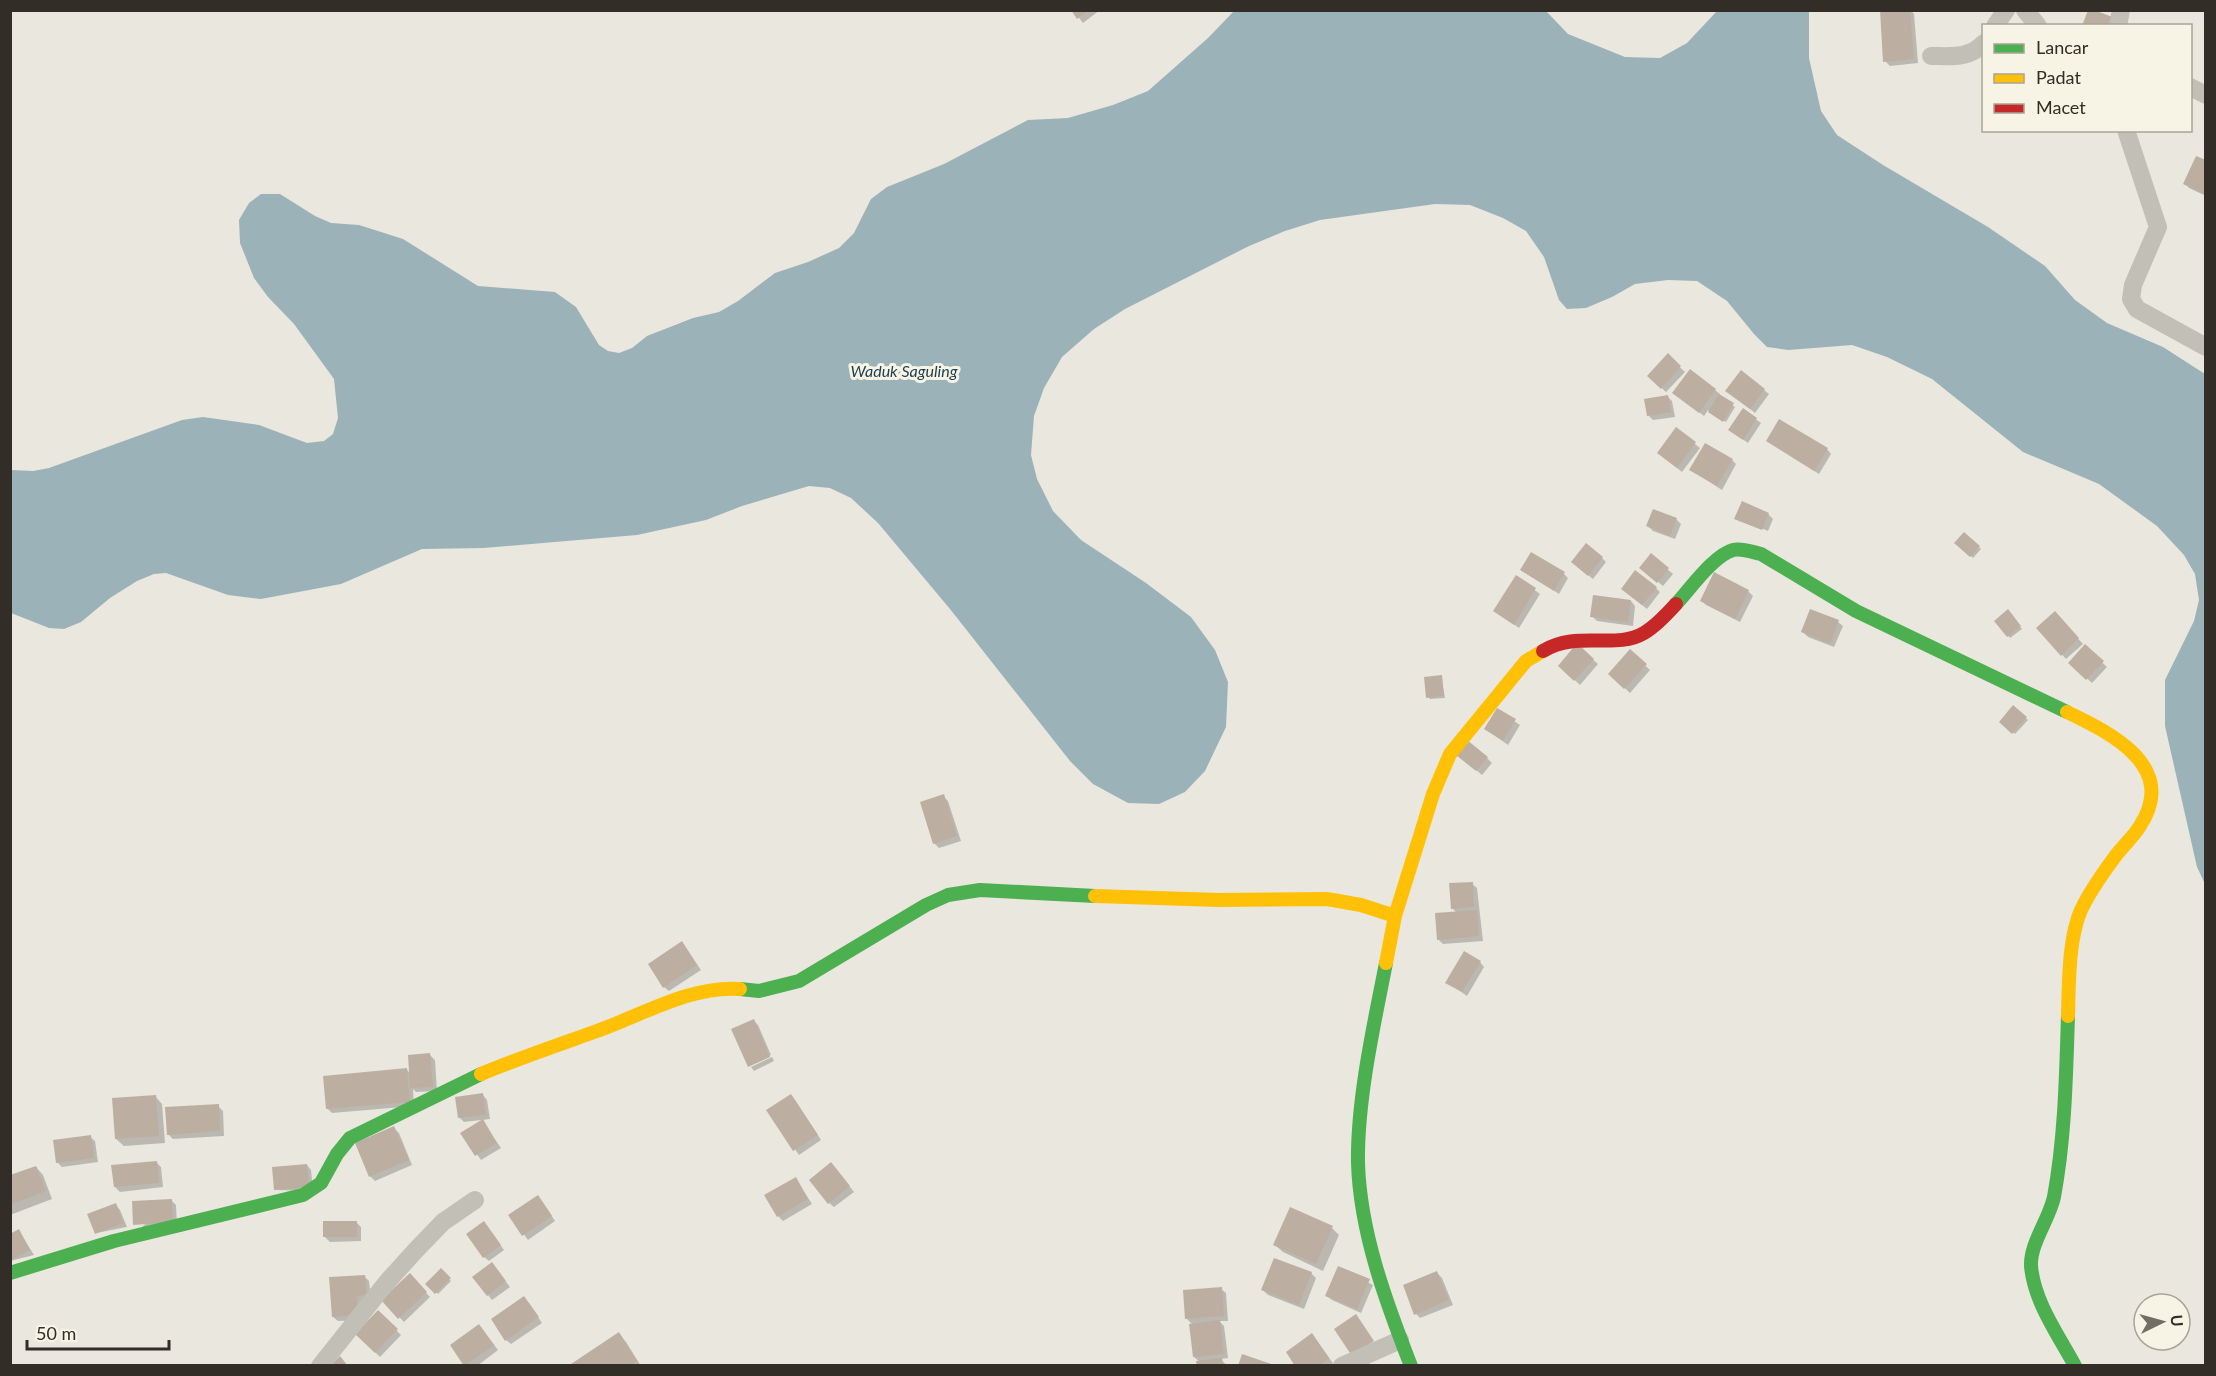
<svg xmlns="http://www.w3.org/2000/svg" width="2216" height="1376" font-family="Lato,sans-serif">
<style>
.water{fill:#9cb2b9}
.shadow{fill:#0003}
.building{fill:#bcafa1}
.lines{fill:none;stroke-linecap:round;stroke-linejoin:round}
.street{stroke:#c2bfb7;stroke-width:18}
.fast{stroke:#4caf50;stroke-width:14}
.slow{stroke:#ffc107;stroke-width:14}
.jam{stroke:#c62828;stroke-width:14}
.labels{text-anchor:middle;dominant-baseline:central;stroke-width:6;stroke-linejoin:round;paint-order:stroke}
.water-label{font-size:16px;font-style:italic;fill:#204250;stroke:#f7f3e5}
</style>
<rect width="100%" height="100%" fill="#eae7de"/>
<path class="water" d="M1234,11H1546L1568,34L1625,57L1660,58L1687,43L1717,11H1809V58L1821,111L1837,135L1883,165L1988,227L2045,266L2075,300L2107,323L2163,347L2205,374V884L2197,867L2165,726V680L2194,621L2199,600L2195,574L2184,555L2157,526L2099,484L2023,452L1932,379L1887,357L1852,345L1788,350L1767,347L1754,334L1727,301L1697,281L1668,280L1635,284L1612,297L1586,308L1567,309L1559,300L1544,257L1526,231L1503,218L1470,205L1435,204L1320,220L1285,231L1249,246L1125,309L1094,329L1062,357L1044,388L1034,416L1031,455L1037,479L1053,511L1081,540L1146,583L1191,617L1215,650L1228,682L1226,727L1205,771L1185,792L1159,804L1128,803L1093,784L1070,761L950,609L878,523L851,498L830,488L809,486L742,506L706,520L637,535L484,548L422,549L341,584L261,599L228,595L166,573L154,574L137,581L110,598L81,622L64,629L49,628L11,613V470L33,471L49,468L182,420L203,417L259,425L307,443L324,441L333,434L338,418L334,379L294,324L268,297L254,278L240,243L239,220L249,203L261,194H280L315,216L331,223L359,225L403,239L478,286L555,292L576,307L599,345L608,351L619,353L632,348L647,336L693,318L719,312L738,301L775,273L808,262L839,248L854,233L871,199L887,187L944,164L1028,120L1068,118L1113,105L1148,91L1208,38Z"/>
<path class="shadow" d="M1073,10H1100L1083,23Z
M1898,10H1911L1914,14L1918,63L1890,66L1885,61Z
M2206,162V196L2189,188L2185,183Z
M1668,356L1685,372L1666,392L1649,376Z
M1715,390L1720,394L1719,396L1735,407L1726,422L1708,410L1704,416L1674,393Z
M1764,390L1769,394L1755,413L1732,395Z
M1667,396L1672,401L1675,417L1653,420L1648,415Z
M1743,410L1761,423L1748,443L1730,430Z
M1676,429L1700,448L1682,472L1663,457Z
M1768,441L1827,449L1831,454L1819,474Z
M1732,460L1736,464L1722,490L1691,470Z
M1768,514L1773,519L1768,531L1740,519V522L1736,518Z
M1676,519L1681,524L1675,539L1653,531L1648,526Z
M1964,534L1981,549L1973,558L1956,543Z
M1651,555L1673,574L1663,586L1646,572Z
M1602,558L1606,562L1593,579L1578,567Z
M1522,569L1564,574L1568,578L1559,594Z
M1517,577L1540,594L1519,628L1495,611Z
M1656,588L1660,592L1647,609L1627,593Z
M1748,591L1753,596L1740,622L1706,605L1702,601Z
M1631,601L1635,606L1633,626L1597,621L1592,616Z
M2008,611L2022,629L2010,638L1996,621Z
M2055,613L2083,644L2066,659L2038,628Z
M1838,622L1843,626L1834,647L1808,637L1803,632Z
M1577,646L1598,664L1580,685L1560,666Z
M2085,646L2107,667L2092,683L2070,663Z
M1630,651L1650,670L1630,693L1610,674Z
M1441,677L1445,698L1430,699L1428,697Z
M2014,707L2028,720L2015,734L2001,722Z
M1497,710L1520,725L1508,745L1486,729Z
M1487,758L1492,763L1482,775L1463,759Z
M943,796L948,801L961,841L939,848L934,843Z
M1472,884L1477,888L1483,941L1443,944L1438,939L1457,913L1452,908Z
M686,948L701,970L669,991L664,987Z
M1480,962L1484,967L1467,996L1447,982Z
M753,1020L758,1025L771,1055L749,1065Z
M430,1055L435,1060L437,1091L416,1092L413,1089L414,1106L332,1113L327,1108L407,1070L411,1074Z
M772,1057L774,1061L754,1071L751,1067Z
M483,1095L487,1100L490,1119L464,1122L459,1117Z
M155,1096L162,1104L165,1143L124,1146L116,1139Z
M795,1100L821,1140L799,1155L768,1111Z
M218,1106L223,1111L224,1136L173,1139L168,1134Z
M482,1121L501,1148L481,1160L462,1133Z
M394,1128L399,1133L412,1165L375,1181L370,1176Z
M90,1137L95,1141L98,1162L62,1167L57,1162Z
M156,1162L161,1167L163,1187L120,1192L115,1187Z
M307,1165L311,1170L313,1191L276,1190Z
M36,1167L43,1175L52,1199L10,1215V1177Z
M836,1169L854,1192L834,1207L829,1203Z
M796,1179L812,1204L783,1221L778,1216Z
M171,1200L176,1205L177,1226L140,1229Z
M542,1201L555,1221L528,1240L510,1215Z
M116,1205L120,1210L127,1227L96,1233Z
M356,1222L361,1227V1241L330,1242L325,1237Z
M488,1228L504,1250L489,1261L484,1257Z
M1332,1228L1339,1235L1323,1271L1283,1252L1275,1245Z
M19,1231L34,1255L10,1261Z
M1339,1268L1373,1285L1361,1313L1332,1300L1327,1296Z
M496,1269L510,1287L492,1300L488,1295Z
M441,1271L451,1281L438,1294L428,1284Z
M1311,1273L1316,1278L1304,1309L1268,1295L1263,1290Z
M1437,1273L1442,1278L1453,1305L1420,1318L1416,1314Z
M410,1276L430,1297L404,1322L383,1300Z
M365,1277L369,1281L371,1299L361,1300L362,1320L338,1321L333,1317Z
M1221,1289L1226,1293L1228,1321H1219L1224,1326L1228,1358L1221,1359L1227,1366H1198L1200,1362L1194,1357L1193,1325L1187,1319Z
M529,1303L542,1323L511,1344L506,1340Z
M378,1312L401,1335L380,1357L357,1334Z
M483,1330L498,1350L477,1366H466L452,1345Z
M619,1334L626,1342L641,1366H572Z
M1316,1340L1333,1363L1330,1366H1297Z"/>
<path class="building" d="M1071,10H1089L1077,19Z
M1880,10H1910L1914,59L1883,62Z
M2088,10H2094L2115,18L2112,26H2082Z
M2196,156L2206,160V195L2183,184Z
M1668,353L1681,366L1661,389L1647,376Z
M1690,369L1716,389L1699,413L1672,393Z
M1741,370L1765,389L1750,409L1725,391Z
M1719,394L1734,403L1723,422L1708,412Z
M1668,395L1671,412L1647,416L1644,399Z
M1743,408L1757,418L1743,440L1728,430Z
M1779,419L1828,448L1814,471L1766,441Z
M1676,427L1696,442L1677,468L1657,453Z
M1705,443L1733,459L1717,486L1689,470Z
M1742,501L1769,513L1762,530L1734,519Z
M1653,509L1677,518L1670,536L1646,526Z
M1964,532L1980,546L1970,557L1954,543Z
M1586,543L1603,557L1588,576L1571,562Z
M1531,552L1565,572L1554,591L1520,570Z
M1651,553L1669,568L1657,583L1639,568Z
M1635,570L1657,587L1642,605L1621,589Z
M1714,572L1749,590L1735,619L1700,601Z
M1516,575L1536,588L1514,625L1493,611Z
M1593,595L1631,600L1628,622L1590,617Z
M1810,609L1839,620L1830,644L1801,632Z
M2008,609L2021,626L2007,637L1994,621Z
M2055,611L2079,638L2061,656L2036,628Z
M1577,643L1594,659L1574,681L1558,666Z
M2085,644L2104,661L2086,680L2068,663Z
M1630,649L1647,664L1624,689L1608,674Z
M1442,675L1444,696L1426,698L1424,677Z
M2013,705L2027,717L2012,734L1999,722Z
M1497,708L1516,719L1503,741L1484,729Z
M1467,740L1488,757L1476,771L1456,755Z
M944,794L957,836L933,844L920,802Z
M1473,882L1474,907L1451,909L1449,883Z
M1477,910L1479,936L1437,940L1435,913Z
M682,941L697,965L663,988L648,964Z
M1464,951L1481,961L1462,992L1445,983Z
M754,1019L770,1057L748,1067L731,1029Z
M430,1053L433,1087L410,1088L408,1055Z
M407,1068L410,1102L326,1109L323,1076Z
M483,1093L486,1115L458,1118L455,1097Z
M791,1094L818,1135L793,1151L766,1110Z
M156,1095L159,1136L115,1139L112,1098Z
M219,1104L220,1131L167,1135L165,1107Z
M483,1119L497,1143L475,1156L460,1133Z
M394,1126L409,1160L369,1177L355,1143Z
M91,1135L94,1158L56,1163L53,1140Z
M157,1161L159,1183L114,1187L111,1165Z
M831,1162L850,1186L828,1204L809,1180Z
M307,1164L309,1187L274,1190L272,1167Z
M36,1166L46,1191L10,1205V1175Z
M796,1177L808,1199L777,1217L764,1195Z
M538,1195L552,1216L522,1236L508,1215Z
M172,1199L173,1222L133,1225L132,1201Z
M116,1203L123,1223L95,1234L87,1214Z
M1290,1207L1333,1226L1316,1264L1273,1245Z
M323,1221H357V1237H323Z
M484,1221L501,1245L483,1258L466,1234Z
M19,1229L30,1250L10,1261V1234Z
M1274,1258L1312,1272L1299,1305L1261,1290Z
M492,1262L506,1281L487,1296L472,1277Z
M1338,1266L1370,1279L1357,1309L1325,1296Z
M441,1268L451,1278L435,1294L425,1284Z
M1437,1271L1449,1300L1414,1315L1403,1285Z
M410,1273L427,1292L398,1319L381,1300Z
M365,1275L367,1295L357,1296L358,1315L332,1317L329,1277Z
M1222,1287L1224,1316L1185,1319L1183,1290Z
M524,1296L539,1317L505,1341L491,1319Z
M378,1310L398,1329L375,1353L355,1334Z
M1356,1314L1374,1341L1352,1356L1334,1329Z
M1220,1320L1224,1354L1193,1357L1189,1324Z
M479,1324L494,1345L464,1366L450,1345Z
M619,1332L637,1361L630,1366H568Z
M1312,1333L1329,1358L1319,1366H1295L1286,1352Z
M1242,1354L1274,1365V1366H1238Z
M340,1356L348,1366H330Z
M1222,1358L1223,1366H1197L1196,1361Z"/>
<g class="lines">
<path class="street" d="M2025,10L2038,26
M1995,26L2006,10
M2118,26L2121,10
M1931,56C1951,56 1969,59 1984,43
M2190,87L2206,95
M2126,130L2158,227L2133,285L2131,299L2137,309L2206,347
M320,1366L387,1282L416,1250L443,1222L475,1200
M1342,1366L1400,1340"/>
<path class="fast" d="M1676,604C1690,589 1714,555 1733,550C1742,548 1752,552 1761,554L1856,611L2067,712
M1386,963C1374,1024 1357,1100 1358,1163C1360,1232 1386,1302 1411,1366
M740,989L759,991L799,981L926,905L948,895L980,890L1095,896
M2068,1016C2066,1077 2065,1137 2054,1197C2049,1220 2030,1243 2031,1266C2034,1302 2059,1336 2075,1366
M10,1273L114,1241L303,1195L321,1183L337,1154L350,1138L481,1074"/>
<path class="slow" d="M2067,712C2113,734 2178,767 2140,826C2134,836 2124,845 2117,854C2105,870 2093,887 2084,904C2068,933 2069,983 2068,1016
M1095,896L1219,900L1327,899L1361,905L1395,916L1386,963
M1395,916L1433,794L1450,754L1526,661L1543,651
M481,1074C519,1058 558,1045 597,1031C642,1015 692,985 740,989"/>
<path class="jam" d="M1543,651C1577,630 1616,650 1644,633C1656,626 1667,614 1676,604"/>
</g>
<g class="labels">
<g class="water-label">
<text x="904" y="370">Waduk Saguling</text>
</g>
</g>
<rect width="2216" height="1376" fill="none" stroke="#322d26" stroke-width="24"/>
<rect x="1982" y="24" width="210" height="108" fill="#f7f3e5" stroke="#a8a499" stroke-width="1.5"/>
<rect x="1994" y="44" width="30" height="9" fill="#4caf50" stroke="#a8a499" stroke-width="1.5"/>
<text x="2036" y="54" font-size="18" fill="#322d26">Lancar</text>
<rect x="1994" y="74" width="30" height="9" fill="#ffc107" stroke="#a8a499" stroke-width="1.5"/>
<text x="2036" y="84" font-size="18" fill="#322d26">Padat</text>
<rect x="1994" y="104" width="30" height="9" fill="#c62828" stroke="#a8a499" stroke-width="1.5"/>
<text x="2036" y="114" font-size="18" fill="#322d26">Macet</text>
<g transform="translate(2162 1322) rotate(85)"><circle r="28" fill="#f7f3e5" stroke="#a8a499" stroke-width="1.5"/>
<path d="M0-4.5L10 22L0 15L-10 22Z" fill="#726e66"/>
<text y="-9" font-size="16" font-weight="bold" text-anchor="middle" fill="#322d26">U</text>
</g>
<path d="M27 1340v9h142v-9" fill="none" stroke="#322d26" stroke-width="3"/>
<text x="36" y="1340" font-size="18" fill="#322d26" stroke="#f7f3e5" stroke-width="4.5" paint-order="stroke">50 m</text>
</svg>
